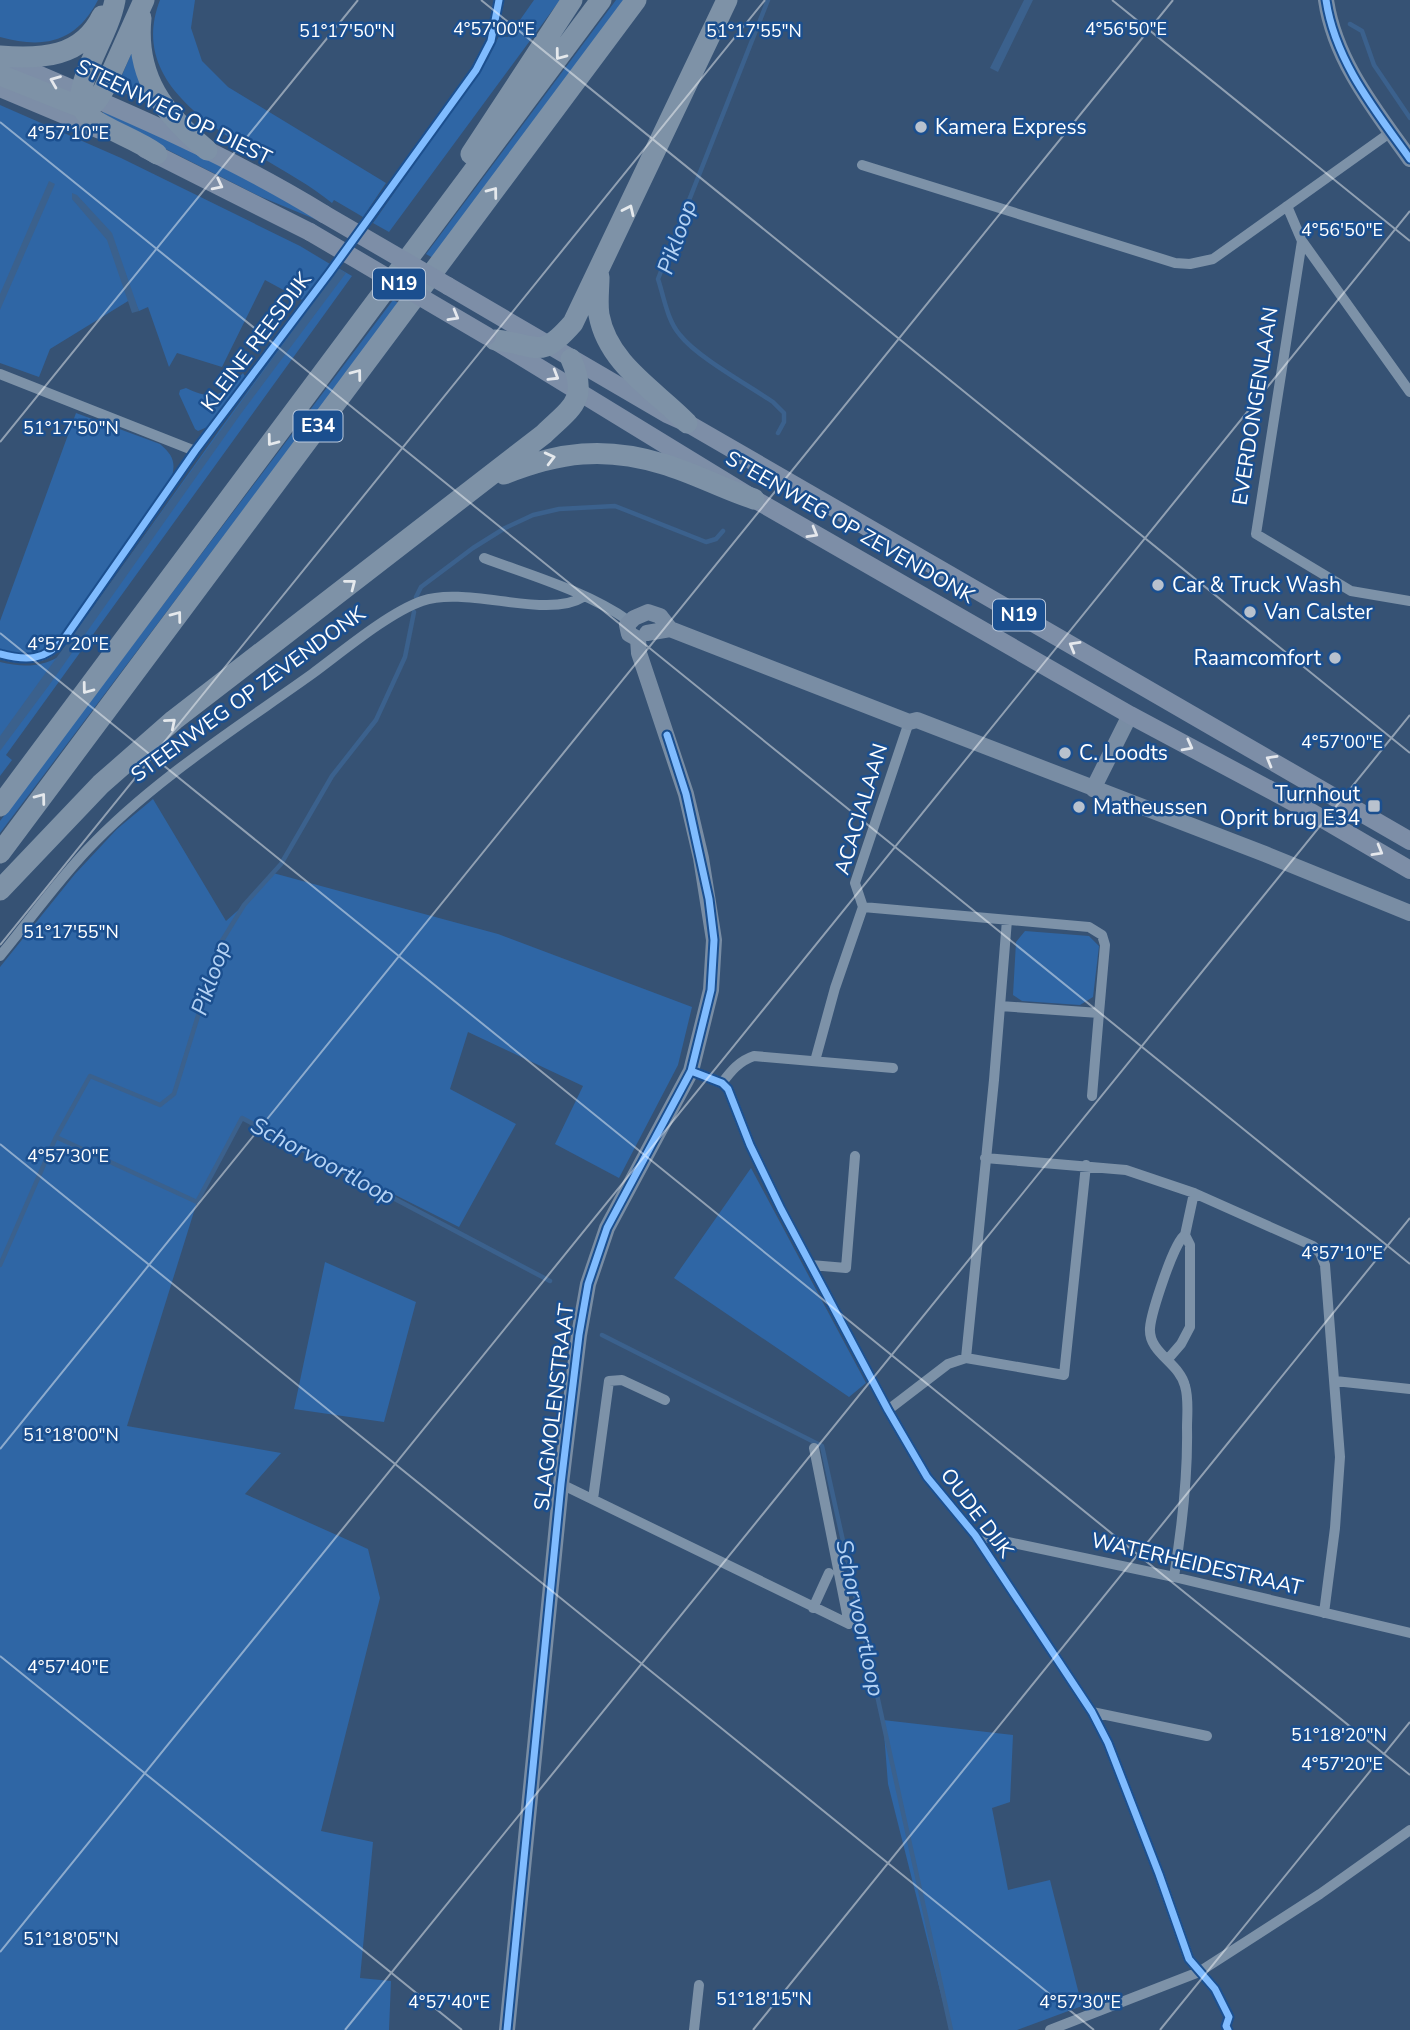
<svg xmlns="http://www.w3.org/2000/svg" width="1410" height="2030" font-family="'Nunito Sans',sans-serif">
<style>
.green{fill:#2f66a5}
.water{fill:#3b618d}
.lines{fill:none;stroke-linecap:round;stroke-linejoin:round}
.stream{stroke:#3b618d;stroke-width:4.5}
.street{stroke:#7d92a8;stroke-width:10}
.secondary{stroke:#798da4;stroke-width:16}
.primary{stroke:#7d8ea7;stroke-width:18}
.highway{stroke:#7e92a7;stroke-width:21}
.primary-bridge{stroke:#7d8ea7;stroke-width:18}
.cycleway-casing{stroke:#1b4f8f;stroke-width:11}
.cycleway{stroke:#80bcff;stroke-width:7}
.oneway{stroke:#e5e9ed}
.oneway2{stroke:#e5e8ed}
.ticks{fill:none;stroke:#fff;stroke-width:2;stroke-opacity:0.45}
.poi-dot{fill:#b9c2ce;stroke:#1b4f8f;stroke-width:2.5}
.labels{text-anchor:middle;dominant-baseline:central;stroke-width:5;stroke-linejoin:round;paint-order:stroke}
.shield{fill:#1b4f8f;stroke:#bbcadd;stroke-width:2}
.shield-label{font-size:19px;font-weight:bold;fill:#fff}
.street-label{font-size:21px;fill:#fff;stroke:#1b4f8f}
.poi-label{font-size:21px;fill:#fff;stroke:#1b4f8f;text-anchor:start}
.water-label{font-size:23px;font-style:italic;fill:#b5d3f5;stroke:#1b4f8f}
.ticks-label{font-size:18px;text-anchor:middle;fill:#fff;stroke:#1b4f8f;stroke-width:5;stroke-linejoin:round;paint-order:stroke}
</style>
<rect width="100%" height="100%" fill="#365274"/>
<path class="green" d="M0,0H98C76,43 43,49 0,37Z
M160,0H195L191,28L202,61L228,87L386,183L363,217L334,200L332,203C271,152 119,106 160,0Z
M534,0H560L389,232L373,223L488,59L499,36L508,37Z
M616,0H624L433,258L426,254Z
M132,52L147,98L143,101L116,89Z
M0,105L121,158L300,246L330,264L302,300L265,280L222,367L177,353L169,367L148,307L139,311L133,298L50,349L39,377L0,363Z
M103,110C177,142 249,178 317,220L259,196L140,136L103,113Z
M338,268L352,276L6,755L12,760L0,776V662C21,667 39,668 58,657L218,432Z
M393,300L399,303L0,833V821Z
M243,373L246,378C234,395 219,425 198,431L195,429L179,394L180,390L186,388C216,402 222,395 243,373Z
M76,413L160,444C174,456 176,463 171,480L59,639C35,657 29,656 0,650V621Z
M153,799L226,921L244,905L273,873L498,934L692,1007L678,1065L619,1178L555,1144L583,1086L468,1032L450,1089L516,1124L459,1227L242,1118L197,1202L127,1426L281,1453L245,1494L368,1549L380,1598L321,1831L373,1842L360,1978L391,1981L389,2030H0V967L75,874L117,829Z
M1025,931L1089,936L1099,946L1093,997L1080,1005L1022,1001L1013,995L1016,942Z
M751,1168L866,1383L849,1397L674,1278Z
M325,1262L416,1302L384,1422L294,1409Z
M883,1720L1013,1735L1010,1802L992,1808L1008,1890L1050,1880L1082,2006L1017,2030H950L888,1784Z"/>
<path class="water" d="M1024,0H1033L998,72L990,68Z
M49,181L55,184L0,310V294Z
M72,193L77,195L112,233L139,311L132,313L107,240L72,199Z
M338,268L346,273L240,415L50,684L0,751V736Z"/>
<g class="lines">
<path class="stream" d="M768,0L658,279C664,297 667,320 680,335C697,357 748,385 773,402L784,413V422L778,433
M1350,24L1362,31L1374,65L1410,118
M416,597L421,587L473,548L505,528L533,515L559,509L615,506L706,542L716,539L723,531
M56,1137L197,1202L242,1118L550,1281
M0,1265L56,1137L90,1076L160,1105L174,1094L220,944L244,905L281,864L332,776L376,720L405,657L414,612
M602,1335L822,1446L951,2030"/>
<path class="street" d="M862,165L1175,263L1190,264L1213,259L1391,132
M1287,206L1302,241L1410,392
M1302,241L1256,534L1351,591L1410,601
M0,374L195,451
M484,558C532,576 586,591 629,621
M0,654C26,661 45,661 64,639L195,451L330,272L476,70L491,41L499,0
M863,907L855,883L909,722
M0,956C29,921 56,883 87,850C152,781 235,729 312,674C342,652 388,613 422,601C466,585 547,620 583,597
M815,1061L835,988L863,907L1089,927L1102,935L1105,945L1099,1013L1000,1006
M691,1071L722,1083L728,1089L750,1145L781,1209L888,1410L927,1477L975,1535L1092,1712L1108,1743L1159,1874L1189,1959L1215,1989L1229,2017L1226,2026L1228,2030
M722,1083C731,1071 739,1061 754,1056L893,1068
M1092,1096L1099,1013
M985,1158L1126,1170L1194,1193L1313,1246L1320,1253L1325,1265L1340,1457L1335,1528L1324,1613
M811,1265L846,1268L855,1156
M966,1358L994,1080L1007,920
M1168,1359L1181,1344L1190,1327V1245L1185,1235
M1335,1381L1410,1389
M888,1410L948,1364L966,1358L1064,1375L1086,1165
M561,1484L849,1624L814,1448
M593,1499L609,1381L622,1380L665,1400
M975,1535L1174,1577L1410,1633
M1174,1577C1182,1527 1188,1478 1187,1428C1187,1414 1189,1399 1185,1386C1180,1363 1148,1353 1150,1328C1151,1314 1174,1241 1185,1235L1194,1193
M813,1608L829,1573
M1092,1712L1207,1736
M694,2030L699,1985
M1050,2030L1199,1972L1320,1894L1410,1830"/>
<path class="secondary" d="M1326,0C1335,61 1375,110 1410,159
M647,633L670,629L909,722L917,720L1265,854L1410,913
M638,639L629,634L627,625L634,618L648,612L660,616L670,629
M1093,789L1130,715
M507,2030L561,1484L579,1335L588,1284L607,1228L691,1071L711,990L714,940L701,858L686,794L639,653L638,639"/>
<path class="primary" d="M0,58C110,105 222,151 324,214
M0,88L100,130
M145,149L310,232
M448,286L667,414L687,423L1410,841
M499,343L754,499L1130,715L1304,808L1410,870"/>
<path class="highway" d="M115,0C109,32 86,63 81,93C80,101 82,112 90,117C111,132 136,139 157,154
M141,18C135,77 164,114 207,150
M0,56C41,59 82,58 102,16
M0,75L83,108C94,107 99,98 104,89L144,0
M471,154L572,0
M599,277C599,289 597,303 599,315C608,364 655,390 687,423
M495,340C538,344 539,362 573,323L727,0
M504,474C559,452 605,446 663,464C694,473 723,489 754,499
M0,806L601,0
M0,853L636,0
M0,890L101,784L174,720L544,434C572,407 589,400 571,359"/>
<path class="primary-bridge" d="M324,214L448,286
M310,232L487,336"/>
<defs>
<path id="cycleway" d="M1326,0C1335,61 1375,110 1410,159
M0,654C26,661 45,661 64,639L195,451L330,272L476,70L491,41L499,0
M691,1071L722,1083L728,1089L750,1145L781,1209L888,1410L927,1477L975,1535L1092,1712L1108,1743L1159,1874L1189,1959L1215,1989L1229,2017L1226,2026L1228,2030
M507,2030L561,1484L579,1335L588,1284L607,1228L691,1071L711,990L714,940L709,899L686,794L667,735"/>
</defs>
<use href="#cycleway" class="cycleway-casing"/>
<use href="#cycleway" class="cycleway"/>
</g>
<defs><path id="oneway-chevron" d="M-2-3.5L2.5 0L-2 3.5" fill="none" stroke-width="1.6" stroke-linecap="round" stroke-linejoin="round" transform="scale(1.75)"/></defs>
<g class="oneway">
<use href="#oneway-chevron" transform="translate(560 55) rotate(127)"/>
<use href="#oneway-chevron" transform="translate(493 192) rotate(-53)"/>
<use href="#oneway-chevron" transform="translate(629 210) rotate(-65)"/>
<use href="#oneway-chevron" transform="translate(357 374) rotate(-53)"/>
<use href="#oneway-chevron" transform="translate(272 441) rotate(127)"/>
<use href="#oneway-chevron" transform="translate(550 458) rotate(-14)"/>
<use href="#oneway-chevron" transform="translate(351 584) rotate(-38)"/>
<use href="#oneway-chevron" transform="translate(177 616) rotate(-53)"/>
<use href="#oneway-chevron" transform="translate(87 689) rotate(127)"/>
<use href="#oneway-chevron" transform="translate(171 723) rotate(-40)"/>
<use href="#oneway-chevron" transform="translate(41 798) rotate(-53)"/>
</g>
<g class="oneway2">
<use href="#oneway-chevron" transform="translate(55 81) rotate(-158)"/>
<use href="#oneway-chevron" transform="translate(218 185) rotate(27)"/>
<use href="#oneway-chevron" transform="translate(454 316) rotate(30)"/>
<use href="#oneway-chevron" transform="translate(554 376) rotate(31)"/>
<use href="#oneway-chevron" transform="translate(813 533) rotate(30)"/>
<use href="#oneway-chevron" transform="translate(1074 646) rotate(-150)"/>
<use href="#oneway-chevron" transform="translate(1188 746) rotate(28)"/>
<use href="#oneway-chevron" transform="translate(1271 760) rotate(-150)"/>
<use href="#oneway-chevron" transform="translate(1378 851) rotate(30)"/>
</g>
<path class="ticks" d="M481,0L1410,753M1112,0L1410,241M0,122L1410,1264M0,442L358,0M0,633L1410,1775M0,945L765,0M0,1144L1094,2030M0,1449L1173,0M0,1656L462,2030M0,1952L1410,211M345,2030L1410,715M753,2030L1410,1218M1160,2030L1410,1722"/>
<g class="poi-dot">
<circle cx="921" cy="127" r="7"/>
<circle cx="1158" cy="585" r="7"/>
<circle cx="1250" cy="612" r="7"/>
<circle cx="1335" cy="658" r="7"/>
<circle cx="1065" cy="753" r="7"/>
<rect x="1367" y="799" width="14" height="14" rx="3.5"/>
<circle cx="1079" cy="807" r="7"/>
</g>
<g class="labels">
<g class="shield">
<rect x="373" y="268.5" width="52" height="31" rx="5"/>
<rect x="293.5" y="410.5" width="49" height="31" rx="5"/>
<rect x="993" y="599.5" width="52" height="31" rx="5"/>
</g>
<g class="shield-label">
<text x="399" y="284">N19</text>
<text x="318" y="426">E34</text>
<text x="1019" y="615">N19</text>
</g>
<g class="street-label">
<text transform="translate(174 112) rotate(26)">STEENWEG OP DIEST</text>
<text transform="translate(256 342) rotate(-53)">KLEINE REESDIJK</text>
<text transform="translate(1255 406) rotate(-81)">EVERDONGENLAAN</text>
<text transform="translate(850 527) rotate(30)">STEENWEG OP ZEVENDONK</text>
<text transform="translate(248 694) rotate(-36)">STEENWEG OP ZEVENDONK</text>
<text transform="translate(861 809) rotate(-73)">ACACIALAAN</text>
<text transform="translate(554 1407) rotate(-83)">SLAGMOLENSTRAAT</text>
<text transform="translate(977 1513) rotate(53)">OUDE DIJK</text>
<text transform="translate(1197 1564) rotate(13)">WATERHEIDESTRAAT</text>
</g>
<g class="poi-label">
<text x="935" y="127">Kamera Express</text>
<text x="1172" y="585">Car &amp; Truck Wash</text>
<text x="1264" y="612">Van Calster</text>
<text x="1321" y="658" text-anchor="end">Raamcomfort</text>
<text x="1079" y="753">C. Loodts</text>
<text x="1360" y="794" text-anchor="end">Turnhout<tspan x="1360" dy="24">Oprit brug E34</tspan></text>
<text x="1093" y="807">Matheussen</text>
</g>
<g class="water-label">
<text transform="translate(677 237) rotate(-71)">Pikloop</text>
<text transform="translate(211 978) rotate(-71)">Pikloop</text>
<text transform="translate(323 1161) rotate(28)">Schorvoortloop</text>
<text transform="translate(860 1618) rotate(78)">Schorvoortloop</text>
</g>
</g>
<g class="ticks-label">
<text x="494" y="35">4°57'00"E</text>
<text x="1126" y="35">4°56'50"E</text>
<text x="347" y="37">51°17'50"N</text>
<text x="754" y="37">51°17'55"N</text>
<text x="68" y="139">4°57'10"E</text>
<text x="1342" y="236">4°56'50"E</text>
<text x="71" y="434">51°17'50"N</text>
<text x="68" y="650">4°57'20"E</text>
<text x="1342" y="748">4°57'00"E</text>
<text x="71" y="938">51°17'55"N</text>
<text x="68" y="1162">4°57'30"E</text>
<text x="1342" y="1259">4°57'10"E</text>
<text x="71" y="1441">51°18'00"N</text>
<text x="68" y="1673">4°57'40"E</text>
<text x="1339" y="1741">51°18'20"N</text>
<text x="1342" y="1770">4°57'20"E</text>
<text x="71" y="1945">51°18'05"N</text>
<text x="764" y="2005">51°18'15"N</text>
<text x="449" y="2008">4°57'40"E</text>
<text x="1080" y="2008">4°57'30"E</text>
</g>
</svg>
